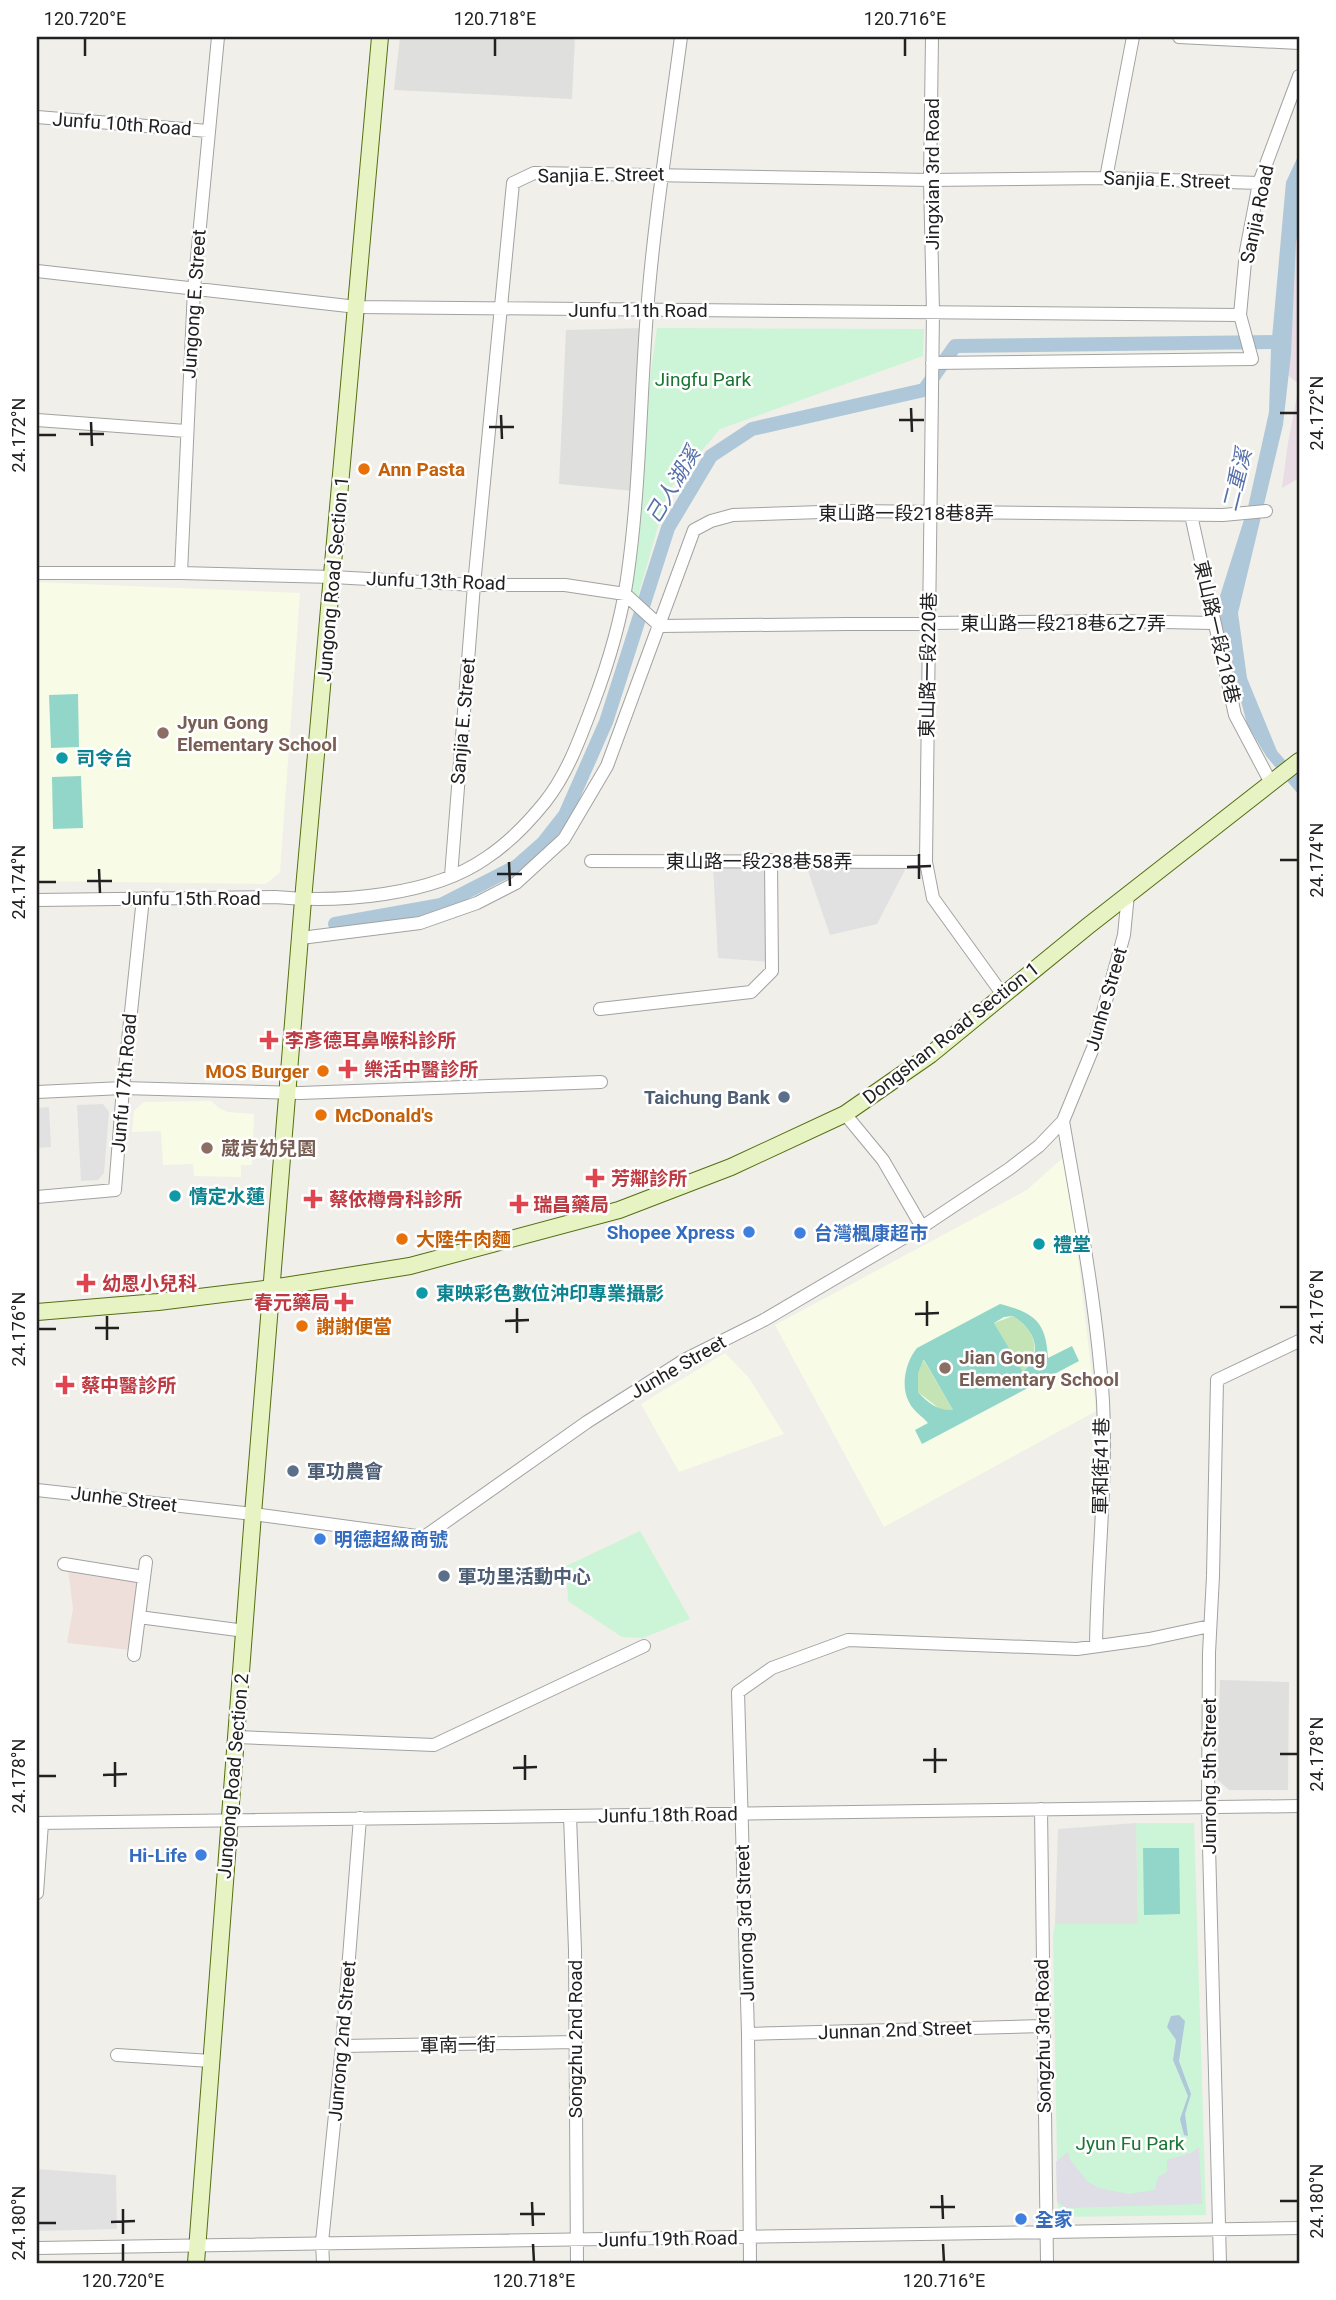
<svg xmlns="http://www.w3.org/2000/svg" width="1336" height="2300" font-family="Roboto,'Noto Sans TC',sans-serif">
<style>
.residential{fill:#dfdfde}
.commercial{fill:#efdfdb}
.industrial{fill:#e9dce4}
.education{fill:#f8fce7}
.grass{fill:#c4e4b5}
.park{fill:#ccf4d7}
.pitch{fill:#91d6c8;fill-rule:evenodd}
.parking{fill:#e1e1e1}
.plaza{fill:#dfdde6}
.water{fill:#afc8d9}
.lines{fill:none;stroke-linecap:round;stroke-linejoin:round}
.canal{stroke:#afc8d9;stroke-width:14}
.street-casing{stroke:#a2a2a2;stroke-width:14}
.secondary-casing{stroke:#546f12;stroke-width:18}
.street{stroke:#fff;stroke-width:12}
.secondary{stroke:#e8f3c4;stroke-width:16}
.ticks{fill:none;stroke:#212121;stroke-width:2.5}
.food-dot{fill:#e8710a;stroke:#fff;stroke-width:2.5}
.education-dot{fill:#8d6e63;stroke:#fff;stroke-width:2.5}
.culture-dot{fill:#0f9aa8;stroke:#fff;stroke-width:2.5}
.health-dot{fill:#e0444e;stroke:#fff;stroke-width:2.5}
.service-dot{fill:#5c6f8a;stroke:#fff;stroke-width:2.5}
.shop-dot{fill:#3f7fe0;stroke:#fff;stroke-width:2.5}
.labels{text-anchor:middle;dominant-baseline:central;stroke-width:5;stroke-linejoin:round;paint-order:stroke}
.street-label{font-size:19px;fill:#212121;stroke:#fff}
.park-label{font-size:19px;fill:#197632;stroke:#fff}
.food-label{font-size:19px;font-weight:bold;fill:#c56008;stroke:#fff;text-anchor:start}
.education-label{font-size:19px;font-weight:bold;fill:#785e54;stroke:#fff;text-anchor:start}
.culture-label{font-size:19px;font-weight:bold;fill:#0d838f;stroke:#fff;text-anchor:start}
.health-label{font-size:19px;font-weight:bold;fill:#be3a42;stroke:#fff;text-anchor:start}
.service-label{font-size:19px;font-weight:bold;fill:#4e5e75;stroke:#fff;text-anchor:start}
.shop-label{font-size:19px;font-weight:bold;fill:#366cbe;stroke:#fff;text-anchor:start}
.water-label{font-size:21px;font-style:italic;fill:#5770a8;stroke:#fff}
.neatline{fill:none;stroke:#212121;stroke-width:2.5}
.ticks-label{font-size:18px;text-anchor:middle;fill:#212121}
</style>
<rect width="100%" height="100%" fill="#f1efe9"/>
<path class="residential" d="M400,37H575L572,99L394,90Z
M643,328L634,491L559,484L566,330Z
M1220,1680L1289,1682L1288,1790H1229L1217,1779Z"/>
<path class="commercial" d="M68,1569L141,1581L130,1650L67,1643L73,1609Z"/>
<path class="industrial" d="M1299,195V384L1279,368Z
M1299,385V478L1282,488L1288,443Z"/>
<path class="education" d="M37,582L300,593L280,872L266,884L37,881Z
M211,1101L219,1108L228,1112L254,1114L252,1165H241V1177L194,1176L193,1164L163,1165L161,1131L132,1132L134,1111L144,1102Z
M1066,1155L1096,1411L884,1527L775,1325L1027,1190Z
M725,1353L749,1378L784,1434L679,1472L641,1404Z"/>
<path class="grass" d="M1013,1316C1035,1330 1043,1351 1022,1373L994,1323Z
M923,1359L953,1410H941L918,1392V1374Z"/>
<path class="park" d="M657,328L924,329L923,356L720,429L668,491L637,600L634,606H623L619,597Z
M640,1531L690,1619L643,1638L622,1637L568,1601L567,1582L560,1569Z
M1136,1823H1194L1206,2215L1058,2217L1053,1936L1055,1924H1138Z"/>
<path class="pitch" d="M78,694L79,747L51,748L49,695Z
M81,776L83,828L53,829L52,777Z
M1000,1304C1035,1313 1046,1322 1048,1358L1072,1346L1079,1361L922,1444L915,1430L928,1423C922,1416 913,1411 909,1402C900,1386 906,1361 917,1348ZM1013,1316C1035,1330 1044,1352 1023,1372L994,1323L1004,1317ZM923,1360H924L953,1410C938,1411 928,1403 918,1392V1374Z
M1143,1848H1179L1180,1914L1144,1915Z"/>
<path class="parking" d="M895,864L905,870L877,924L830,935L806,865Z
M758,865L768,874L770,962L718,958L713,867Z
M103,1104L109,1112L104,1173L98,1180L81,1181L77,1105Z
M49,1107L51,1147L37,1148V1108Z
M1136,1823L1138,1924H1055L1058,1829Z
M37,2169L116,2175L117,2229L37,2231Z"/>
<path class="plaza" d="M1199,2147L1202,2204L1066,2208L1057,2202L1056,2162L1068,2152L1070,2160L1088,2182L1099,2188L1128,2194L1155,2190L1158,2177L1167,2172V2160L1191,2153Z"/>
<path class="water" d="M1299,154V229L1296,242L1291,354L1283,425L1238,613L1247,678L1277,751L1299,776V795L1266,756L1247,724L1221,625L1219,599L1248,507L1269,412L1271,349L1286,182Z
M1179,2015L1185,2021L1179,2061L1191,2094L1185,2114L1188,2136L1184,2135L1180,2119L1188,2096L1173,2060L1176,2040L1167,2027L1171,2016Z"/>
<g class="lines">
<path class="canal" d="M335,924L441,905L517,866L543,843L565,815L606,722L668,528L711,456L752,429L924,390L955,346L1282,342"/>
<defs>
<path id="street" d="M932,37L930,180L933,312L926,862L933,898L1003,995
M1179,37L1299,43
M37,117L208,131
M1106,178L1133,37
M37,271L357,307L1240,315
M932,363L1252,359L1240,315L1246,251L1259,183L1299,76
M37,420L186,431
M1191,515L1235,715L1271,783
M37,573H181L333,577L474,585H565L625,594L660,626
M181,573L194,289L218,37
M660,626L1115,621L1213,623
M591,861L926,862
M451,876L474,585L513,183L534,173L930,180L1106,178L1259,183
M37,900L275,897C339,903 432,896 486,858C509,843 528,823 545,802C568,773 580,738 593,704C608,664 621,621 627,579C640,491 640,401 647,312C654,220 669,128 681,37
M301,938L420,923L477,903L516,883L564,839L607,766L694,530L711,521L733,515L850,511L1223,515L1266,511
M600,1009L751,992L772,971L771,860
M37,1092L123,1088L300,1093L601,1082
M845,1114L883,1160L922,1227
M1063,1121C1079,1214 1097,1307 1103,1401C1107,1483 1097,1565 1096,1646
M37,1197L115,1190L123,1088L143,898
M37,1490L253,1514L424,1537L587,1422L686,1359L764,1320L922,1227L1009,1169L1039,1146L1063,1121L1093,1048L1124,935L1128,894
M64,1564L144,1577
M139,1617L245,1631
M134,1655L146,1562
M236,1737L434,1745L644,1646
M1041,1809L1047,2263
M570,1816L575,1950L577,2263
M37,1823L1299,1806
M37,1893L42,1823
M748,2034L1042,2026
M342,2046L575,2042
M117,2055L211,2061
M37,2248L1299,2228
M323,2263L322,2242L342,2046L360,1818
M750,2263L748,2034L738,1692L772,1668L848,1640L1077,1649L1149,1639L1210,1626
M1220,2263L1208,1808L1209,1653L1213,1576L1217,1380L1299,1341"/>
<path id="secondary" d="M37,1312L158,1302L272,1288L410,1266L619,1210L731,1167L845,1114L930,1055L1088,926L1299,761
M196,2263L253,1514L303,900L380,37"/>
</defs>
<use href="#street" class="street-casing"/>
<use href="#secondary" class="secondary-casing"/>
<use href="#street" class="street"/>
<use href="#secondary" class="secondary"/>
</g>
<path class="ticks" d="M85,38V56M495,38V56M905,38V56M911,408L912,432M1280,413H1298M501,415L502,439M899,420H924M91,422L92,446M489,427H514M79,434H104M38,435H56M919,854V879M1280,860H1298M509,862L510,886M907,867L931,866M99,869L100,893M497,874H522M87,881H112M38,882H56M927,1301V1326M1280,1307H1298M517,1308V1333M915,1314L939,1313M107,1316V1340M505,1321L529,1320M95,1328H119M38,1329H56M935,1748V1773M1280,1754H1298M525,1755V1780M923,1760H947M115,1762V1787M513,1768L537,1767M103,1775L127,1774M38,1776H56M942,2195L943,2219M1280,2201H1298M532,2202L533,2226M930,2207H955M123,2209V2234M520,2214H545M111,2222L135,2221M38,2223H56M123,2244V2262M533,2244L534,2262M943,2244L944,2262"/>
<g class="food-dot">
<circle cx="364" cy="469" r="7"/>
<circle cx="323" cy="1071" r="7"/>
<circle cx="321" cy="1115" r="7"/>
<circle cx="402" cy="1239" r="7"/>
<circle cx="302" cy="1326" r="7"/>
</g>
<g class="education-dot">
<circle cx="163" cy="733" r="7"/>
<circle cx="207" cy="1148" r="7"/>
<circle cx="945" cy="1368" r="7"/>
</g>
<g class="culture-dot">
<circle cx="62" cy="758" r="7"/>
<circle cx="175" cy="1196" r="7"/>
<circle cx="1039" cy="1244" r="7"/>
<circle cx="422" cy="1293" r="7"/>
</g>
<g class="health-dot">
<path d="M265.5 1029.5h7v7h7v7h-7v7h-7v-7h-7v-7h7z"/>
<path d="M344.5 1058.5h7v7h7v7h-7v7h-7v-7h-7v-7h7z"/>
<path d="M591.5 1167.5h7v7h7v7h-7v7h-7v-7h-7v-7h7z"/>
<path d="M309.5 1188.5h7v7h7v7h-7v7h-7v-7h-7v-7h7z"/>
<path d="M515.5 1193.5h7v7h7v7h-7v7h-7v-7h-7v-7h7z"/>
<path d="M82.5 1272.5h7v7h7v7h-7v7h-7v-7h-7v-7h7z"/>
<path d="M340.5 1291.5h7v7h7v7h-7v7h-7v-7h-7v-7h7z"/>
<path d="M61.5 1374.5h7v7h7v7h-7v7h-7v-7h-7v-7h7z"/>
</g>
<g class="service-dot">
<circle cx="784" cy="1097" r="7"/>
<circle cx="293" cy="1471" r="7"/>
<circle cx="444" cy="1576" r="7"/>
</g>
<g class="shop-dot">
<circle cx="749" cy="1232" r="7"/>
<circle cx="800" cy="1233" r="7"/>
<circle cx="320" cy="1539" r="7"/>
<circle cx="201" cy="1855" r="7"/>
<circle cx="1021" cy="2219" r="7"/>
</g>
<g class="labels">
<g class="street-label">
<text transform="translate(122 124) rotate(4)">Junfu 10th Road</text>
<text transform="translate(932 174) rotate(-90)">Jingxian 3rd Road</text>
<text transform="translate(601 175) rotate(-1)">Sanjia E. Street</text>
<text transform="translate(1167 180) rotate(2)">Sanjia E. Street</text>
<text transform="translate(1257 214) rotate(-78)">Sanjia Road</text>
<text transform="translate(194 304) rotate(-86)">Jungong E. Street</text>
<text x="638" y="310">Junfu 11th Road</text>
<text x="906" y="513">東山路一段218巷8弄</text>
<text transform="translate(333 579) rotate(-85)">Jungong Road Section 1</text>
<text transform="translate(436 581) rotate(2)">Junfu 13th Road</text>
<text x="1063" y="623">東山路一段218巷6之7弄</text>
<text transform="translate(1217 632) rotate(77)">東山路一段218巷</text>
<text transform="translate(928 665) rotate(-89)">東山路一段220巷</text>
<text transform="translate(463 721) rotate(-85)">Sanjia E. Street</text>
<text x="759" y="861">東山路一段238巷58弄</text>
<text x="191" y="898">Junfu 15th Road</text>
<text transform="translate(1106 999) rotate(-74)">Junhe Street</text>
<text transform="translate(951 1033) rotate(-38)">Dongshan Road Section 1</text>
<text transform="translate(124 1083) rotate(-85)">Junfu 17th Road</text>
<text transform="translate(678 1367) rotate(-30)">Junhe Street</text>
<text transform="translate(1101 1466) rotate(-89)">軍和街41巷</text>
<text transform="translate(124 1499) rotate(7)">Junhe Street</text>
<text transform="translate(233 1776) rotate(-85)">Jungong Road Section 2</text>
<text transform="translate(1209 1776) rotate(-90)">Junrong 5th Street</text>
<text transform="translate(668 1815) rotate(-1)">Junfu 18th Road</text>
<text transform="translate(745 1923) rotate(-92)">Junrong 3rd Street</text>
<text transform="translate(895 2030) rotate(-2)">Junnan 2nd Street</text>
<text transform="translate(1043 2036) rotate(-91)">Songzhu 3rd Road</text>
<text transform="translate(575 2039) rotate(-90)">Songzhu 2nd Road</text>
<text transform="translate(342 2041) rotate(-85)">Junrong 2nd Street</text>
<text transform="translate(458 2045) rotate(-1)">軍南一街</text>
<text transform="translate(668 2239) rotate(-1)">Junfu 19th Road</text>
</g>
<g class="park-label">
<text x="703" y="379">Jingfu Park</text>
<text x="1130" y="2143">Jyun Fu Park</text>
</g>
<g class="food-label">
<text x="378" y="469">Ann Pasta</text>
<text x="309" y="1071" text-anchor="end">MOS Burger</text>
<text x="335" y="1115">McDonald's</text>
<text x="416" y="1239">大陸牛肉麵</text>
<text x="316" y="1326">謝謝便當</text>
</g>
<g class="education-label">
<text x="177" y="722">Jyun Gong<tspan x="177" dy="22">Elementary School</tspan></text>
<text x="221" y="1148">葳肯幼兒園</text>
<text x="959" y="1357">Jian Gong<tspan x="959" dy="22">Elementary School</tspan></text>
</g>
<g class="culture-label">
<text x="76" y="758">司令台</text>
<text x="189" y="1196">情定水蓮</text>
<text x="1053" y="1244">禮堂</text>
<text x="436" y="1293">東映彩色數位沖印專業攝影</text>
</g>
<g class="health-label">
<text x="285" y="1040">李彥德耳鼻喉科診所</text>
<text x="364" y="1069">樂活中醫診所</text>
<text x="611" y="1178">芳鄰診所</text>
<text x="329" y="1199">蔡依樽骨科診所</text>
<text x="533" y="1204">瑞昌藥局</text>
<text x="102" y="1283">幼恩小兒科</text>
<text x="330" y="1302" text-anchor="end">春元藥局</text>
<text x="81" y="1385">蔡中醫診所</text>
</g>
<g class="service-label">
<text x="770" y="1097" text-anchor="end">Taichung Bank</text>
<text x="307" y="1471">軍功農會</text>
<text x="458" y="1576">軍功里活動中心</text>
</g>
<g class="shop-label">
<text x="735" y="1232" text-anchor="end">Shopee Xpress</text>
<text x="814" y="1233">台灣楓康超市</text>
<text x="334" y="1539">明德超級商號</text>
<text x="187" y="1855" text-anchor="end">Hi-Life</text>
<text x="1035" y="2219">全家</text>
</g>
<g class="water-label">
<text transform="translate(1237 480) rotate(-76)">二重溪</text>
<text transform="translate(673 485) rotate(-59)">己人湖溪</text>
</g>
</g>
<rect width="1336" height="2300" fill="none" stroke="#ffffff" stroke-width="77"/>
<rect x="38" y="38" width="1260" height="2224" class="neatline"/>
<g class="ticks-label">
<text x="85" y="25">120.720°E</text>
<text x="495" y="25">120.718°E</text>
<text x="905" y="25">120.716°E</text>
<text transform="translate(1317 413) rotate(-90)" y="6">24.172°N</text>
<text transform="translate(19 435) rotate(-90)" y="6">24.172°N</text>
<text transform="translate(1317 860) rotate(-90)" y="6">24.174°N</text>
<text transform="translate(19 882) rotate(-90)" y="6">24.174°N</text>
<text transform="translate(1317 1307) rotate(-90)" y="6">24.176°N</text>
<text transform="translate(19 1329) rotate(-90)" y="6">24.176°N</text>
<text transform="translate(1317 1754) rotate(-90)" y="6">24.178°N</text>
<text transform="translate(19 1776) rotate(-90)" y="6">24.178°N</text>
<text transform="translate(1317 2201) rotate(-90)" y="6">24.180°N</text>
<text transform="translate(19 2223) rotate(-90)" y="6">24.180°N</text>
<text x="123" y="2287">120.720°E</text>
<text x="534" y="2287">120.718°E</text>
<text x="944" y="2287">120.716°E</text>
</g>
</svg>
